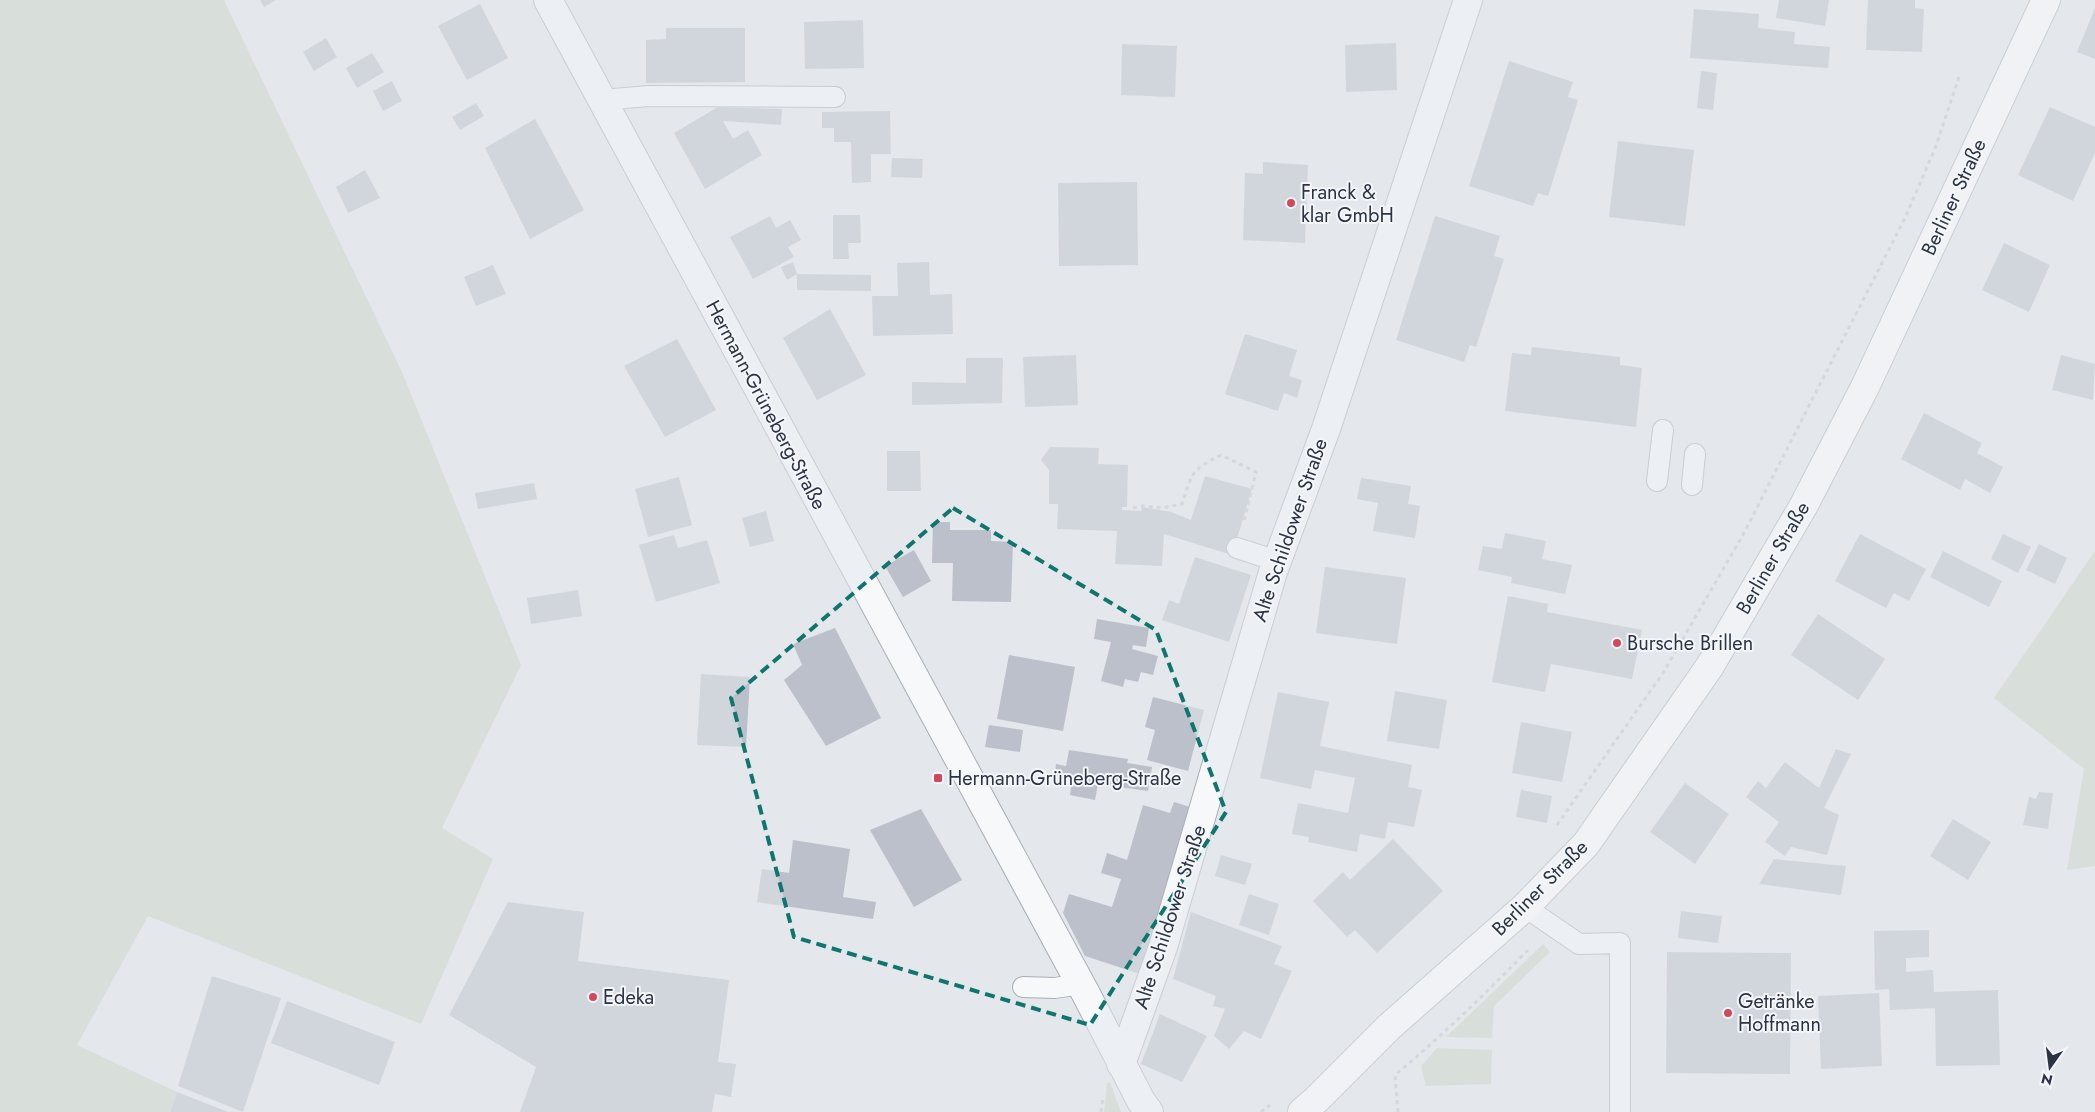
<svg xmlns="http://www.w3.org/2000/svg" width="2095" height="1112" font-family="Jost,sans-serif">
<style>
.green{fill:#c9d6c5}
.building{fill:#bbc0ca}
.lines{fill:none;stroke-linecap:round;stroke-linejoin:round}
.service-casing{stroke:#a9aeb7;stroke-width:22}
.minor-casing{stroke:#a9aeb7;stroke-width:30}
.secondary-casing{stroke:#a9aeb7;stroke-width:30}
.path{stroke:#c2c5cb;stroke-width:3;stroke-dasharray:4 4;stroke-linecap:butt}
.service{stroke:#f7f8fa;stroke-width:20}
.minor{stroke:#f7f8fa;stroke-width:28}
.secondary{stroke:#fff;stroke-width:28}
.marked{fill:none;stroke:#0f766e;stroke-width:4;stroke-dasharray:10 6;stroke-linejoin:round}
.poi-dot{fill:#d1495b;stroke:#f4f6f9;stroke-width:2}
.labels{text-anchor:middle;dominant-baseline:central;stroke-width:4;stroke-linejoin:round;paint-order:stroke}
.poi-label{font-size:20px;fill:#2b3445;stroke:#f4f6f9;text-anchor:start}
.street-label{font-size:20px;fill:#2b3445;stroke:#f4f6f9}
</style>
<rect width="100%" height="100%" fill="#e4e7ec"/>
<path class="green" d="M0,0H224L402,372L521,665L442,828L493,859L421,1024L148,916L77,1045L177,1092L170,1112H0Z
M2095,551V866L2067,870L2084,769L1994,698Z
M1543,944L1550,952L1494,1006L1492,1038L1446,1037Z
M1437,1048L1492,1050L1491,1084L1426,1086L1421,1066Z
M1110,1082L1121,1112H1104L1107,1083Z"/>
<path class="building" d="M260,0H276L264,7Z
M1779,0H1829L1825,26L1776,18Z
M1868,0H1915V8L1924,9L1922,52L1866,50Z
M480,4L508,58L467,80L438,26Z
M2095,8V59L2077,52Z
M1694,9L1759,14L1758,28L1795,32L1794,44L1830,47L1828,68L1690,58Z
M863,20L864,68L805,69L804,22Z
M666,28H745V82L646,83V40L666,39Z
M326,38L337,57L314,71L303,52Z
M1396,43L1397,90L1346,92L1345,45Z
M1122,44L1177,46L1175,97L1121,95Z
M372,53L384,72L357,88L346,68Z
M1509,61L1573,82L1568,97L1578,100L1548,196L1538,193L1533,206L1469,186Z
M1701,71L1717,73L1713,110L1697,108Z
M392,81L402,101L383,111L373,91Z
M476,103L484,116L460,130L452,117Z
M718,107L782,109L781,125L723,121L733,139L748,130L762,155L705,189L674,133Z
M2050,107L2095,127V153L2073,201L2018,175Z
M890,111L891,154H871V182L852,183L851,142H834V128H822V112Z
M535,119L584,210L530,239L485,148Z
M1618,141L1694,150L1685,226L1609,217Z
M892,158L923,159L922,178L891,177Z
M1263,162L1308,165L1305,243L1243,240L1245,173L1263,174Z
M365,170L380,198L348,213L336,187Z
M1137,182L1138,265L1059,266L1058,183Z
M833,215H860L861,243H848L849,259H833Z
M770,216L776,228L790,220L801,240L788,247L794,257L753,279L730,237Z
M1435,216L1500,236L1494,256L1504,259L1476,347L1470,345L1464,362L1396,340Z
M2004,243L2050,265L2029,312L1982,290Z
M793,262L797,274L787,280L781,267Z
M929,262L930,295L952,294L953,334L873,336L872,296H898L897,263Z
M493,265L506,294L476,306L464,277Z
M797,274L871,275V291L797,290Z
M830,309L866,375L817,400L783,338Z
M1245,334L1297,350L1289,376L1302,380L1297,398L1284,393L1278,411L1225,394Z
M677,339L716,410L665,437L624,366Z
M1532,347L1620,357V365L1642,368L1636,427L1505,411L1512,353L1531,355Z
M1076,355L1078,405L1025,407L1023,357Z
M2061,355L2095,364L2093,400L2052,390Z
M966,358H1003L1002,403L912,405V382L966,383Z
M1924,413L1982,443L1977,453L2003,467L1990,493L1965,479L1960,490L1901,459Z
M1050,447L1099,448L1098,464L1128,465L1127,507H1122V510L1141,511L1142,507L1171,512L1191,520L1205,476L1252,489L1232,555L1164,534L1162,566L1115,564L1117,531L1057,529L1058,504H1049V470L1041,460Z
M887,451H920L921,491H887Z
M679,477L692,525L648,537L635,489Z
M1361,478L1411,486L1408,504L1420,506L1415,538L1373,531L1378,503L1357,499Z
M534,483L537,499L478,509L475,493Z
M766,511L774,541L750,547L742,518Z
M933,522H950V530H991V541L1013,542L1011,602L952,601L953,563H932Z
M1505,533L1546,541L1542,559L1572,565L1565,594L1511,583L1512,577L1478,570L1483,546L1502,549Z
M1860,534L1926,569L1909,601L1894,593L1886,608L1835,581Z
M2003,534L2031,547L2018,573L1991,559Z
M674,535L678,548L707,540L720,583L656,602L639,545Z
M2039,544L2067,558L2055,584L2026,570Z
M914,550L931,581L903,597L885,566Z
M1943,551L2002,581L1989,607L1930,577Z
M1195,557L1251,575L1229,642L1162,620L1169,600L1179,604Z
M1325,567L1406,578L1397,644L1316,633Z
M578,590L582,616L531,624L527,598Z
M1508,596L1548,604L1547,612L1642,630L1632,679L1551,664L1545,692L1492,682Z
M1818,614L1885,659L1858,700L1791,655Z
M1097,619L1149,628L1146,647L1133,645L1132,649L1158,656L1153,675L1141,672L1138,682L1125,679L1123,687L1101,681L1111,642L1094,639Z
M835,628L881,718L826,746L784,680L802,665L793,644Z
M1009,655L1075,667L1063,731L997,719Z
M701,674L750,677L746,747L697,745Z
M1395,691L1447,700L1439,749L1387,741Z
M1278,692L1329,702L1320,746L1412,765L1408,787L1422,790L1414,827L1388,822L1385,839L1360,834L1357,852L1308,842L1309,837L1292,834L1298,803L1348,813L1355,778L1315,770L1311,789L1260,778Z
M1153,697L1204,710L1188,771L1147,760L1155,730L1145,727Z
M1521,722L1572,732L1562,782L1512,773Z
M989,725L1023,730L1020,752L985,747Z
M1836,749L1851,754L1824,808L1839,815L1827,855L1791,847L1785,856L1765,842L1779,822L1746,797L1758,781L1766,788L1785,762L1819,788Z
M1069,750L1128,759L1127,763L1152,767L1148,791L1098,784L1095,800L1070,795L1072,779L1055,776L1056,764L1066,766Z
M1685,783L1729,814L1695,864L1650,832Z
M1521,790L1552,796L1547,823L1516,817Z
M2039,792L2053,793L2048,829L2023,825L2029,797L2036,799Z
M1174,802L1190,807L1140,974L1085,956L1063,913L1069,894L1112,907L1121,879L1101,873L1107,853L1127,860L1143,805L1170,813Z
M921,809L962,880L914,907L870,830Z
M1953,819L1991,842L1968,880L1930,856Z
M1393,839L1443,891L1377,953L1355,930L1347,937L1313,901L1343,872L1350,880Z
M793,840L850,849L843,897L876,902L873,919L757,902L762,869L789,873Z
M1221,855L1252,864L1245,885L1215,876Z
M1774,859L1846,866L1841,895L1759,884Z
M1249,894L1279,904L1269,935L1239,925Z
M508,902L584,912L578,961L729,980L718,1062L736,1064L731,1097L715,1094L712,1112H520L536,1067L449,1015Z
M1681,911L1722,916L1718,943L1678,938Z
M1191,912L1282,946L1274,964L1292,971L1261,1039L1244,1031L1229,1049L1214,1036L1225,1009L1213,1006L1216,996L1173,979Z
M1929,930V957L1906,958V972L1933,970L1934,992L1998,990L2000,1065L1936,1066L1935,1008L1890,1010L1889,989L1875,990L1874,931Z
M1667,952L1791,953L1790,1074L1666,1073Z
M212,976L281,998L243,1112L178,1086Z
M1879,993L1882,1066L1821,1069L1818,996Z
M287,1001L395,1042L379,1085L271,1043Z
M1160,1014L1207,1036L1182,1082L1141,1064Z
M177,1092L228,1112H170Z"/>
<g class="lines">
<defs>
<path id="service" d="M602,100L649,96L835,97
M1657,481L1663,430
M1692,485L1695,454
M1237,548L1277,561
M1525,907L1579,944L1620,943V1112
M1023,987L1055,988L1081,984"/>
<path id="minor" d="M548,0L1086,994L1141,1101L1149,1112
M1121,1064L1163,947L1273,572L1326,429L1468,0"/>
<path id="secondary" d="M1302,1112L1317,1099L1389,1027L1525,907L1586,844L1710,666L1804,505L1865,387L2046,0"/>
</defs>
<use href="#service" class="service-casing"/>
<use href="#minor" class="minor-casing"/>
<use href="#secondary" class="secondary-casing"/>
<path class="path" d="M1133,508L1143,506L1162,508L1182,504C1192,473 1191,470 1221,455L1256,472L1244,521
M1557,825L1663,673L1744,533L1905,218L1936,146L1959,77
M1101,1112L1103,1097
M1261,1112L1270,1105
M1398,1112L1395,1075C1442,1036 1485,994 1528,950"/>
<use href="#service" class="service"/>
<use href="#minor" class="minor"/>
<use href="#secondary" class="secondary"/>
</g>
<path d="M0 0H2095V1112H0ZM953,508L1156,630L1226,812L1090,1025L794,937L731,698Z" fill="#e4e7ec" fill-opacity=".55" fill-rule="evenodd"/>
<path class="marked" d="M953,508L1156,630L1226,812L1090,1025L794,937L731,698Z"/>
<g class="poi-dot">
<circle cx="1291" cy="203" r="5"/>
<circle cx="1617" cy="643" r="5"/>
<rect x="933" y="773" width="10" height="10" rx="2.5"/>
<circle cx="593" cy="997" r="5"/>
<circle cx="1728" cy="1013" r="5"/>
</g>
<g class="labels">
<g class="poi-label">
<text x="1301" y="192">Franck &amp;<tspan x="1301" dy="23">klar GmbH</tspan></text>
<text x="1627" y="643">Bursche Brillen</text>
<text x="948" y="778">Hermann-Grüneberg-Straße</text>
<text x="603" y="997">Edeka</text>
<text x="1738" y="1001">Getränke<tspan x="1738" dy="23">Hoffmann</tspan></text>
</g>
<g class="street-label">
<text transform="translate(1954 197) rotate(-65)">Berliner Straße</text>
<text transform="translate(766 405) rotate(62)">Hermann-Grüneberg-Straße</text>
<text transform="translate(1290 530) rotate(-71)">Alte Schildower Straße</text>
<text transform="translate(1773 558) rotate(-60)">Berliner Straße</text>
<text transform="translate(1540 888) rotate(-45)">Berliner Straße</text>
<text transform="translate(1170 917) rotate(-72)">Alte Schildower Straße</text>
</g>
</g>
<g transform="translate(2050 1067) rotate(194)" stroke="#f4f6f9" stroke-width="4" paint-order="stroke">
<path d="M0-4L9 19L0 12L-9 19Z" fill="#2b3445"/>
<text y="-8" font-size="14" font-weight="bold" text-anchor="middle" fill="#2b3445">N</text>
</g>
</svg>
